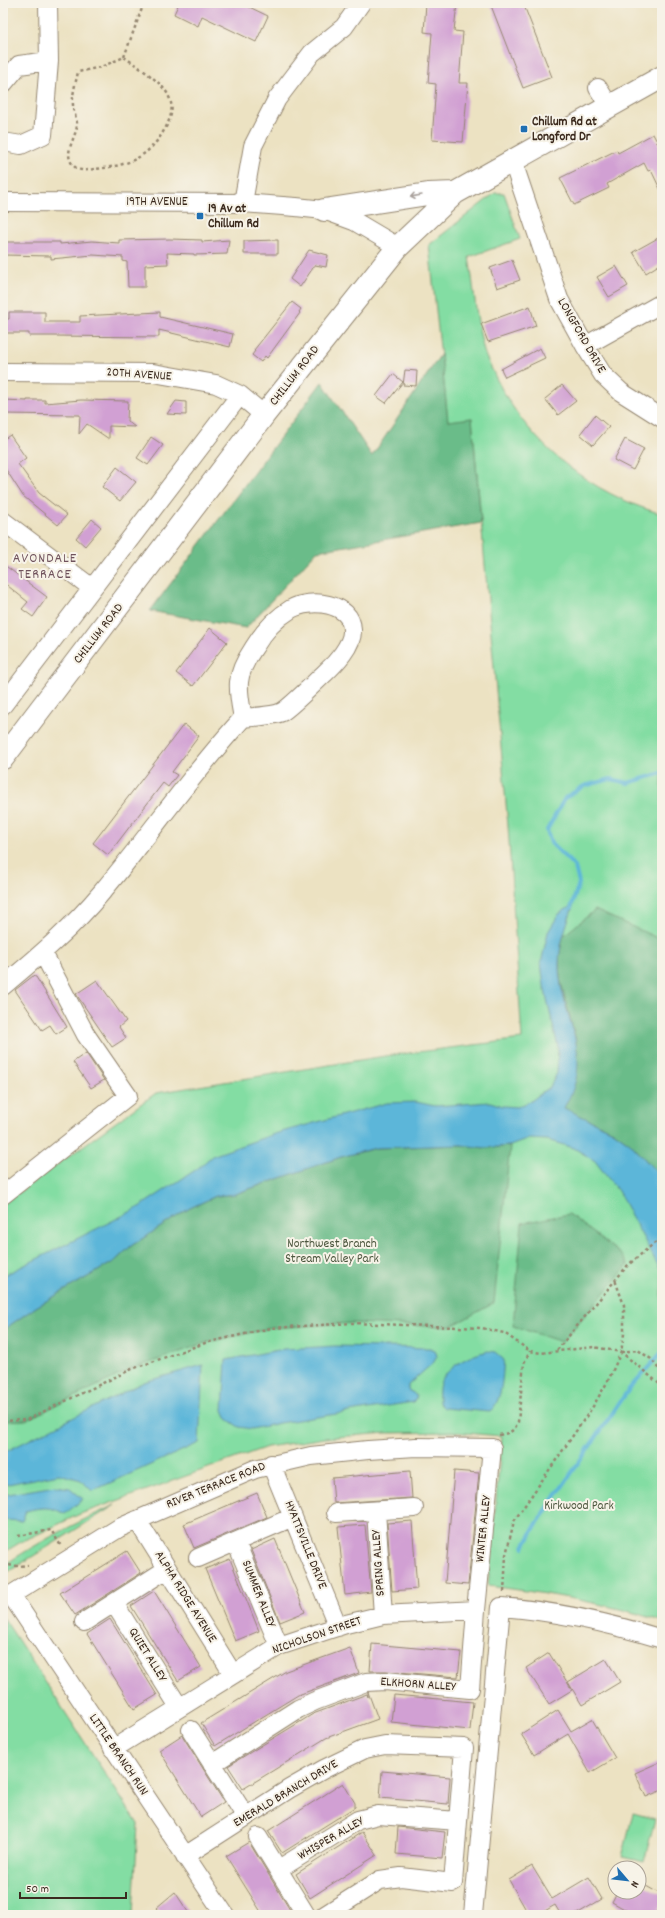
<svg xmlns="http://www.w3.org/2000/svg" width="665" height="1918" font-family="Dekko,sans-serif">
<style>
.green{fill:#83dda3;stroke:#5f8460}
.forest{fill:#6abc89;stroke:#527354}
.water{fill:#5cb6d9;stroke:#4c707c}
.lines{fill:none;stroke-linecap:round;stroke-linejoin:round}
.stream{stroke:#5cb6d9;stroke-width:4}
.building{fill:#d1a0d3}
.minor-casing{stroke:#948670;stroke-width:20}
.major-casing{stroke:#948670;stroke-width:24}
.path{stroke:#948670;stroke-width:2.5;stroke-dasharray:3 3;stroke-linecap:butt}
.minor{stroke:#fff;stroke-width:18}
.major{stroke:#fff;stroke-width:22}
.oneway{stroke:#a79f9a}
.poi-dot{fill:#1f6fb2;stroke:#f7f3e8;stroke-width:1.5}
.labels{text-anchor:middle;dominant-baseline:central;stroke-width:4;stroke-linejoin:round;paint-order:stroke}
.poi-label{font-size:13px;font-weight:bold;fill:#3b2a1e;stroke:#f7f3e8;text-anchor:start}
.street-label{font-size:13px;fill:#3b2a1e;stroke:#f7f3e8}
.park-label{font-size:13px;fill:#4d573f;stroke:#f7f3e8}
.neighbourhood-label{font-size:14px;letter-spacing:1px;fill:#70535d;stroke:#f7f3e8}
</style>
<rect width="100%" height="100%" fill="#f7f3e8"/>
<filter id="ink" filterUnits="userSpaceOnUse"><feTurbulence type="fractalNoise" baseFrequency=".025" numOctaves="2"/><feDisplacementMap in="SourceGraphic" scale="8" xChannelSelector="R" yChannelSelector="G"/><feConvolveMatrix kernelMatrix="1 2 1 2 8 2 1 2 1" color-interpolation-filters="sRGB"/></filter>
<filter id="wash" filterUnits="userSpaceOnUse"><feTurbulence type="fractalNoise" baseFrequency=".012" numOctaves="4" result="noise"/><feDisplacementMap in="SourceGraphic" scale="16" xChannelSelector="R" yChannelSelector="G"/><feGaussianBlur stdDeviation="0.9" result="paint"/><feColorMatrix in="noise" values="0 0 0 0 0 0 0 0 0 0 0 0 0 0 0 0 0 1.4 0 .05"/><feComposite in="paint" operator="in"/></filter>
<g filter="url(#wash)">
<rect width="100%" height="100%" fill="#ece2c2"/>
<path class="green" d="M495,193H504L520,239L469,257C474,287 476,318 483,347C485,358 492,368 496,378C529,445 591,494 662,514V1621C605,1603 547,1593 488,1586L502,1436L452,1432L386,1433L325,1438L267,1447L80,1514L21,1542L3,1553V1204L156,1093L385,1056L522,1039L508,826L472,418L448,422L429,245Z
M115,1505L3,1575V1566C38,1542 76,1523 115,1505Z
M3,1617L138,1824L133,1915H3Z
M633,1813L655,1819L644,1862L622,1857Z"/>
<path class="forest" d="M441,354L448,421L472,418L481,523L317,551L246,628L150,611L322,382L372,456Z
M595,910L662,940V1178L630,1143L613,1131L563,1108L574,1086L576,1040L560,979L559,957L563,936Z
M461,1145L486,1148L510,1146L494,1303L450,1327L353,1323L271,1328L205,1343L132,1369L26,1420L3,1421V1330L36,1307L115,1261L131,1246L190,1208L216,1196L235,1194L341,1157L376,1148Z
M569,1214L622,1255L628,1265L562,1342L513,1326L522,1223Z"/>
<path class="water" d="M574,904C565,929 556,952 560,979C564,1014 587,1049 574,1086C572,1094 567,1101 564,1108L613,1131L630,1143L662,1178V1273L618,1191L595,1161L574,1148L547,1140L529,1139L510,1146L486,1148L461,1145L376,1148L341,1157L235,1194L216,1196L190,1208L131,1246L115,1261L36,1307L3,1330V1276L136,1209L197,1169L212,1156L274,1134L387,1103L416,1102L435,1106L490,1102L503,1106L517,1107L531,1101L550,1087L557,1073L558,1047L544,986L541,963L548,932L559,914Z
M335,1346L430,1348L435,1350L437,1356L434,1362L408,1385V1390L417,1395L416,1399L413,1402L279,1423L252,1429L239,1427L227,1419L223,1410L226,1360L284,1349Z
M488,1351L495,1352L504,1360C502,1377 503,1399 490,1412L444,1408L439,1403C439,1397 438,1387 441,1381C450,1365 470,1355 488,1351Z
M203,1365L199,1443L92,1491L81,1480L59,1474L3,1485V1453L144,1382Z
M55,1486L70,1488L83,1499L65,1514C51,1506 41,1507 26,1511L22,1521L3,1520V1495Z"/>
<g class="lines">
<path class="stream" d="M571,908L579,883L575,867L551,843L547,830L565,798L584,786L611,779L628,783L662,773
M524,1547L536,1525L629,1389L662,1352"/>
</g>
<g id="blocks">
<path class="building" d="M179,3H241L268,16L256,42L202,16L198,26L174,14Z
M426,3H457L454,31L463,32L459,83H468L463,142L432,140L436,84L428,83L432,33L424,32Z
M490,3H523L552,77L523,88Z
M653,134L662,151V193L651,170L648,171L644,163L607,184L609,188L574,205L560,178L617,150L618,153Z
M658,238L662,245V263L646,273L633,252Z
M170,239L202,240V242L229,240L227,254L194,255V254L167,253L168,264L145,265V287H128L127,262L123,261V257L93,255L51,259V256L3,255V243L6,242H60V244L92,241L119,243V240Z
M278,240V254H244V241Z
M309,250L328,255L326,267L315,265L300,287L290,279Z
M512,260L520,280L497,288L490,268Z
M616,266L628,286L609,297L597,277Z
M292,302L301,309L299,312L300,313L267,358L265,356L261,362L252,355L255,351L254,350Z
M530,306L536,326L488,342L481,324Z
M9,312H45V322H80V316L160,312V317L233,334L230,347L159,330V337L53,336H29V333H3V319H9Z
M540,348L545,358L505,377L501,369Z
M405,370L417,371L416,386L403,385Z
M393,374L403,382L386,403L376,396Z
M562,385L576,401L558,415L545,399Z
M3,400L27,401V400H45V403L81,400L128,401L127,421L135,427L109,426V439L87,424L79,434L80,415L3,414Z
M176,401L186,402V415L167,414Z
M595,415L609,427L593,445L580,434Z
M10,435L26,458L18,464L39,493L67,515L58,525L23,496L3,465V440Z
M151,437L163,445L148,465L137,458Z
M625,439L644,449L633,470L614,460Z
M117,467L136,482L120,501L102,487Z
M92,519L101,527L85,546L76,538Z
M3,564L47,597L33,617L22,609L28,602L3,582Z
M210,628L227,642L193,686L176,673Z
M184,724L199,736L172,772L177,775L168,787L163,783L108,855L93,843Z
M33,976L36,977L67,1027L56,1034L50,1025L42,1030L15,990Z
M97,980L126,1021L119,1027L126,1038L112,1047L76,994Z
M86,1053L104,1080L91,1088L73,1062Z
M410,1471L412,1498L334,1503L332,1478Z
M454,1471L479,1473L468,1585L445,1583Z
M257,1493L267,1517L194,1548L184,1524Z
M412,1521L417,1589L392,1591L387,1523Z
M365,1525L371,1592L345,1595L338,1527Z
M275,1539L305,1612L280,1622L251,1550Z
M127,1551L141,1573L75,1615L60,1593Z
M230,1559L259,1631L235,1641L205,1569Z
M154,1591L201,1667L178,1681L131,1606Z
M110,1619L157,1695L134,1709L87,1634Z
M372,1644L461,1652L458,1677L386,1671H370Z
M350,1648L359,1673L298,1695L215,1746L201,1723L286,1671Z
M549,1653L572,1690L549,1704L526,1668Z
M606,1659L620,1682L582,1705L568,1682Z
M368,1692L378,1719L326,1738L243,1789L228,1766L313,1714L367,1694L368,1697Z
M394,1695L473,1702L470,1730L391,1722Z
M558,1710L571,1731L592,1719L615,1758L590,1773L568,1734L534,1755L521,1734Z
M182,1735L224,1802L201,1817L159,1750Z
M662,1761V1790L646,1797L635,1773Z
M382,1771L450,1777L448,1804L380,1798Z
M343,1783L355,1803V1807L282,1853L268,1831Z
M398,1827L445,1832L442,1858L396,1854Z
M362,1832L377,1855L310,1898L296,1874Z
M249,1842L290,1910L282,1915H263L226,1856Z
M532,1866L552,1899L589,1877L602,1899L575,1915H561L555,1905L538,1915H529L509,1880Z
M639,1882L662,1895V1903L656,1915H635L612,1902L617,1892H639Z
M175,1892L190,1915H162L156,1908Z"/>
</g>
</g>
<g filter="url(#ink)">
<use href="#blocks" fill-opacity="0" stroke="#948670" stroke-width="1"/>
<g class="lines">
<defs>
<path id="minor" d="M3,84L19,65L49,61
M598,88L609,106
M3,142L21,145L43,135L49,61L48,3
M512,159L559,299L585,346L603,375L621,392L662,418
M3,202L243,203L296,207L324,210L354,221L398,247
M243,203L253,146L277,99L312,53L344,27L361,3
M585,346L662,303
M3,372L153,373L216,384L240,395L264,415
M3,521L92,588
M3,705L240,395
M3,986C38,957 73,927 102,892C150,835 192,773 243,718C241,707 238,694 239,682C240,670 247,658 253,649C262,634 276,618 291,609C310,598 352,602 352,630C353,645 335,664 325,673C314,683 293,705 282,712C274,716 252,717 243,718
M3,1195L128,1096L86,1035L43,953
M271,1464L338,1627
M376,1511L383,1615
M336,1513L414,1508
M137,1520L233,1674
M236,1542L279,1646
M198,1558L293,1517
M114,1603L179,1707
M84,1622L167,1569
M191,1730L246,1817
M113,1749L279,1646L346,1624L383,1615L476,1610
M212,1764L298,1709L315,1701L366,1682L385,1681L470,1689L476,1610L492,1448L416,1447L368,1450L311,1456L255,1469L119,1528L11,1595L225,1915
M258,1837L306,1915
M185,1856L289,1789L324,1769L365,1749L385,1745L464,1748L453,1883L401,1877L380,1880L325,1915
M279,1869L358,1820L378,1815L458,1821
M473,1915L501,1607C555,1611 610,1623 662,1639"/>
<path id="major" d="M324,210L428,194L455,193
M3,758L264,415L398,247L455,193L662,77"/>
</defs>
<use href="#minor" class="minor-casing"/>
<use href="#major" class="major-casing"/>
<path class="path" d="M124,57C137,66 164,83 169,97C174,108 171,117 166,127C149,158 128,166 94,169C87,170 80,172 74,166C61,153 78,136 77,123C76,116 73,111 73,105C72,94 76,82 78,72L101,67Z
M124,57L144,3
M557,1350L628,1265L662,1237
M621,1352L638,1350L651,1359L662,1373
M3,1421L26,1420L132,1369L205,1343L271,1328L353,1323L482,1328L504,1333L530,1351L541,1353L594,1347L621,1352L662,1386
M499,1435C509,1433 514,1432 518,1422L524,1363L530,1351
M18,1536L51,1530L61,1546
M3,1565L20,1566L28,1565
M504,1592L506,1555L514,1521L592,1408L608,1381L621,1352L624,1334V1305L615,1280"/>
<use href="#minor" class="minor"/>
<use href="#major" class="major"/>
</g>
<defs><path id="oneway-shaft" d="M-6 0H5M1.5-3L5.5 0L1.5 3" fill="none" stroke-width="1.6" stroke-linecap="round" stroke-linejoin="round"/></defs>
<use class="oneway" href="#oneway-shaft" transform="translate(416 196) rotate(170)"/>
</g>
<g class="poi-dot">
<rect x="520" y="125" width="8" height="8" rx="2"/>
<rect x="196" y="212" width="8" height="8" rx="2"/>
</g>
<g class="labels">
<g class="poi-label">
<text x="532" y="122">Chillum Rd at<tspan x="532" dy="15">Longford Dr</tspan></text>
<text x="208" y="209">19 Av at<tspan x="208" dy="15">Chillum Rd</tspan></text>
</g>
<g class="street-label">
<text x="157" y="202">19TH AVENUE</text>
<text transform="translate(581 336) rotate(60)">LONGFORD DRIVE</text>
<text transform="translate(139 375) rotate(4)">20TH AVENUE</text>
<text transform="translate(295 376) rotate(-52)">CHILLUM ROAD</text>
<text transform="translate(99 634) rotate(-52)">CHILLUM ROAD</text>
<text transform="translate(216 1486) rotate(-22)">RIVER TERRACE ROAD</text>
<text transform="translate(484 1529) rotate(-84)">WINTER ALLEY</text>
<text transform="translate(305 1545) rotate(68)">HYATTSVILLE DRIVE</text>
<text transform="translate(379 1563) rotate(-94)">SPRING ALLEY</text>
<text transform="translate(258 1594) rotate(68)">SUMMER ALLEY</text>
<text transform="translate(185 1597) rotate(58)">ALPHA RIDGE AVENUE</text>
<text transform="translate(317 1636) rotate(-19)">NICHOLSON STREET</text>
<text transform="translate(147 1655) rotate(58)">QUIET ALLEY</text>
<text transform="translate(418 1685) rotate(4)">ELKHORN ALLEY</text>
<text transform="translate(118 1755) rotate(56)">LITTLE BRANCH RUN</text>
<text transform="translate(286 1794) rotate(-31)">EMERALD BRANCH DRIVE</text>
<text transform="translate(331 1839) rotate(-30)">WHISPER ALLEY</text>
</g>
<g class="park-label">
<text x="332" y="1244">Northwest Branch<tspan x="332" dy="15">Stream Valley Park</tspan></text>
<text x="579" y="1506">Kirkwood Park</text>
</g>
<g class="neighbourhood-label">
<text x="45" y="559">AVONDALE<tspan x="45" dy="16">TERRACE</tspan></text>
</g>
</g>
<rect width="665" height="1918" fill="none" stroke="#f7f3e8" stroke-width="16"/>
<g transform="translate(627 1880) rotate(118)"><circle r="19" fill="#f7f3e8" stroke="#aca397"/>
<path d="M0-3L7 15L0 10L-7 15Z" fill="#1f6fb2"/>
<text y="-6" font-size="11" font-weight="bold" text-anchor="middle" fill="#3b2a1e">N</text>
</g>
<path d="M20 1892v6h106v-6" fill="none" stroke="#3b2a1e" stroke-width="2"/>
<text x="26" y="1892" font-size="12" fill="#3b2a1e" stroke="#f7f3e8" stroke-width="3" paint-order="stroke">50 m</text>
</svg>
